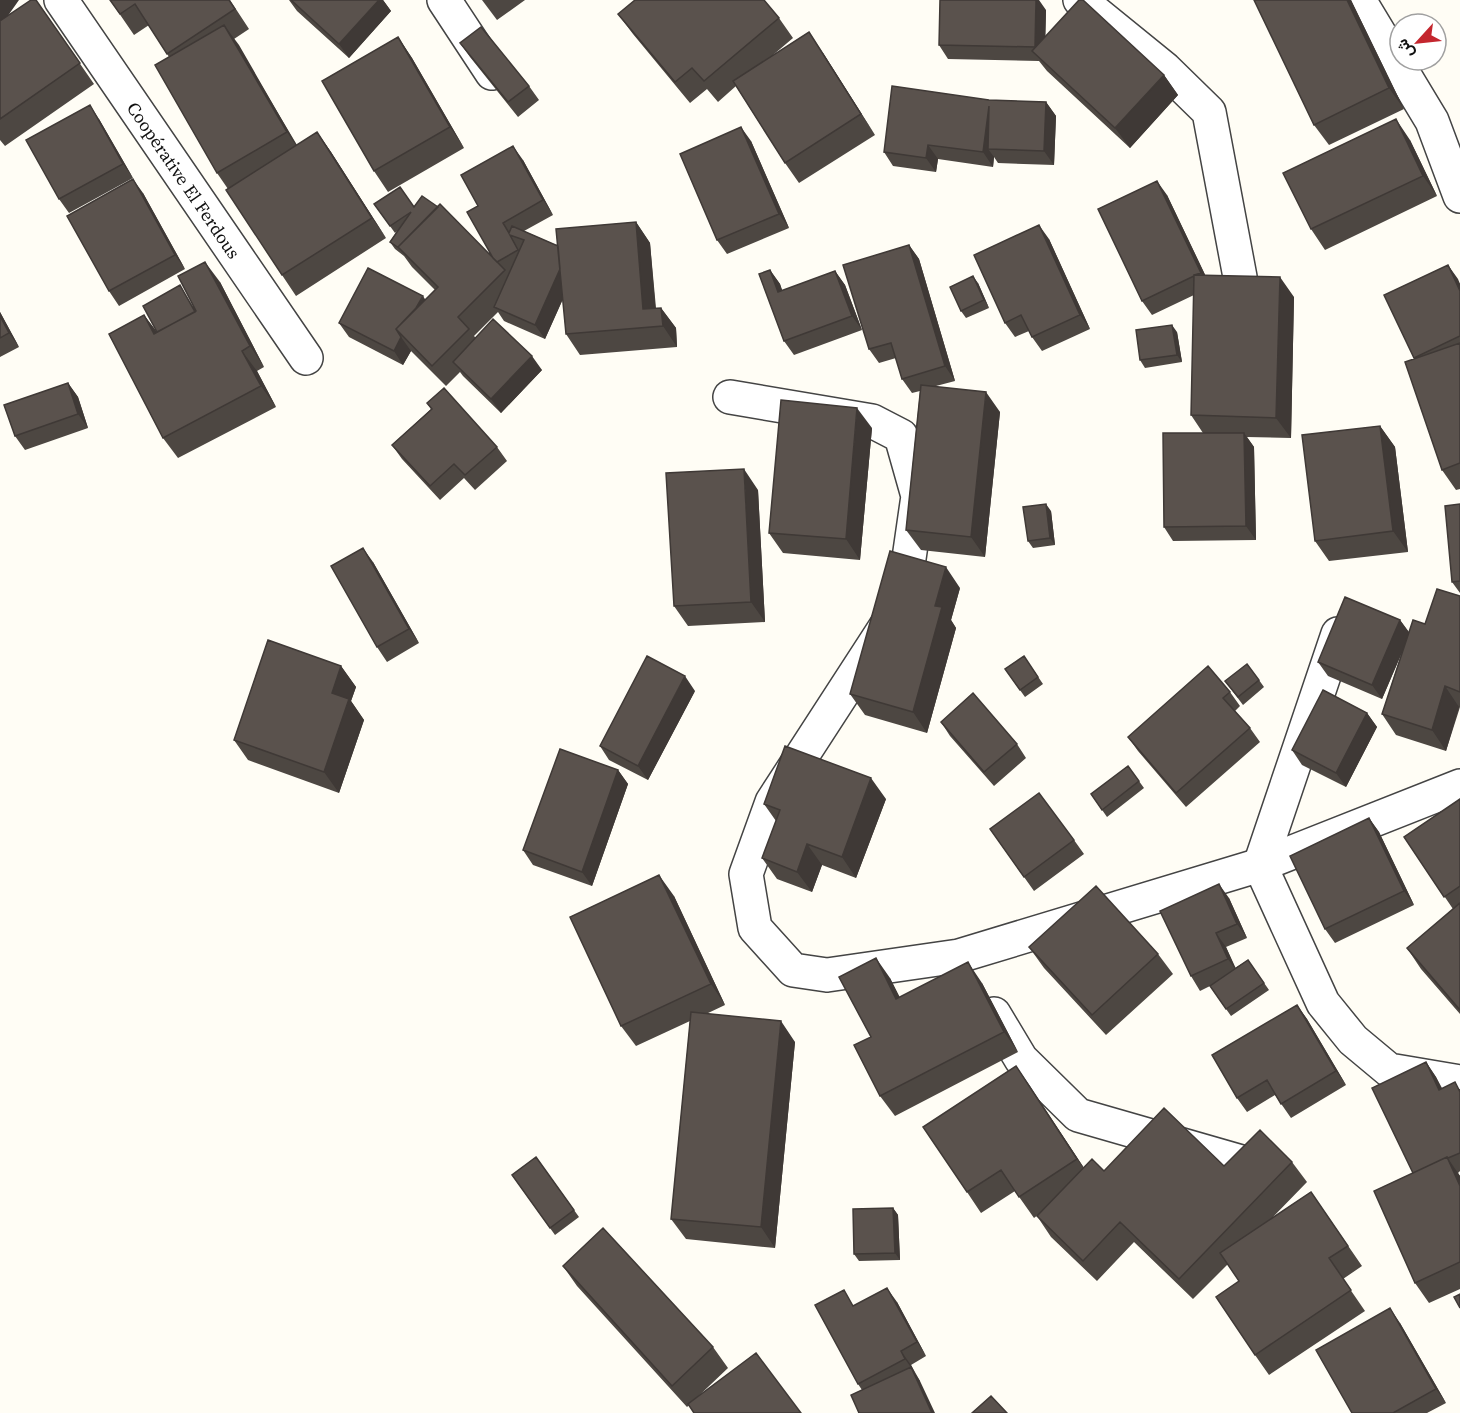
<svg xmlns="http://www.w3.org/2000/svg" width="1460" height="1413" font-family="'Source Serif 4',Vazirmatn,serif">
<style>
.lines{fill:none;stroke-linecap:round;stroke-linejoin:round}
.minor-casing{stroke:#444;stroke-width:36}
.minor{stroke:#fff;stroke-width:33}
.wall{fill:#4d4742}
.shaded-wall{fill:#3f3936}
.building{fill:#5a524d;stroke:#3f3936;stroke-width:1.5}
.labels{text-anchor:middle;dominant-baseline:central;stroke-width:6;stroke-linejoin:round;paint-order:stroke}
.street-label{font-size:18px;fill:#111;stroke:#fff}
</style>
<rect width="100%" height="100%" fill="#fffdf5"/>
<g class="lines">
<defs>
<g id="minor">
<path id="s1" d="M61,0L306,358"/>
<path d="M444,0L492,73"/>
<path d="M1080,0L1165,69L1209,112L1240,277"/>
<path d="M1359,0L1432,121L1460,196"/>
<path d="M730,397L872,421L901,436L918,496L903,600L772,802L746,874L755,928L793,970L827,975L959,956L1260,865L1460,786"/>
<path d="M1338,634L1260,865L1323,1003L1353,1040L1389,1070L1460,1082"/>
<path d="M994,1014L1021,1059L1078,1115L1276,1172"/>
</g>
</defs>
<use href="#minor" class="minor-casing"/>
<use href="#minor" class="minor"/>
</g>
<path class="wall" d="M0,0L8,16L36,0L94,84L5,146L0,140Z
M110,0H230L249,29L234,39L297,145L317,132L331,152L386,238L296,296L282,275L228,189L217,173L169,57L149,25L134,35Z
M289,0H383L391,11L349,58L297,11Z
M482,0H525L497,20Z
M1351,0L1404,109L1329,145L1314,125Z
M1046,10L1045,37L1164,75L1178,95L1130,148L1047,71L1039,61L948,59L939,45Z
M618,14L779,18L793,38L773,55L823,53L875,135L799,183L785,163L736,86L718,102L707,89L690,103L633,34Z
M398,37L412,58L464,148L388,192L374,171Z
M460,43L529,86L539,100L518,117L470,57Z
M989,100L1046,102L1056,116L1054,165L998,163L994,157L993,167L938,159L936,172L893,166L884,152Z
M99,119L133,178L69,213L59,199Z
M1410,140L1437,196L1325,250L1311,229Z
M751,141L789,228L727,254L717,240Z
M523,160L553,215L524,231L558,246L636,222L650,243L656,308H661L676,328L677,347L580,355L566,334L563,299L545,339L504,321L498,312L474,336L476,338L542,370L501,413L463,376L460,372L446,386L411,351L403,365L349,337L339,323L425,300L435,290L412,267L404,256L395,249L390,242L397,231L395,233L374,204L414,207L493,258L478,206Z
M143,193L185,269L119,306L109,291Z
M1167,195L1205,275L1294,297L1291,438L1247,437L1254,447L1256,540L1173,541L1164,527L1203,433L1191,415L1194,295L1152,315L1142,301Z
M1049,239L1090,329L1042,351L1032,337L1029,331L1015,337L1005,323Z
M909,245L919,259L955,381L936,386L1000,412L985,557L921,550L906,530L920,391L912,393L902,379L896,358L879,363L869,349Z
M1448,265L1460,284V489L1456,490L1442,470L1414,359Z
M770,270L780,284L782,291L835,271L845,285L862,330L794,355L784,341Z
M220,282L264,367L257,371L276,407L178,458L163,438L144,315L157,332L180,285L196,312Z
M978,283L989,308L966,318L961,311Z
M0,312L19,347L0,357Z
M1177,332L1182,362L1145,368L1140,360Z
M68,383L78,397L88,428L25,450L15,436Z
M427,403L497,447L507,461L475,490L464,478L440,500L402,459L392,445L431,409Z
M1380,426L1395,447L1408,552L1329,561L1315,541Z
M872,428L860,560L783,553L769,533Z
M758,490L765,622L688,626L674,606Z
M1460,504V593L1452,582Z
M1051,511L1055,545L1033,548L1028,541Z
M373,562L419,643L387,662L377,647Z
M960,588L951,620L956,628L927,733L865,715L850,694Z
M1460,596V707L1446,751L1396,735L1382,714L1402,652L1382,699L1328,676L1318,662L1400,620L1409,632L1425,624Z
M1024,656L1043,684L1025,697L1005,669Z
M341,666L356,687L351,701L364,720L339,793L248,760L234,740Z
M1259,680L1264,687L1243,705L1225,681Z
M695,691L648,780L609,760L600,746Z
M1230,692L1240,706L1235,711L1250,728L1260,742L1186,807L1138,751L1128,737Z
M1367,713L1377,727L1346,787L1302,765L1292,750Z
M941,722L1017,744L1026,758L994,786L950,736Z
M1128,766L1144,788L1107,817L1091,794Z
M618,770L628,784L592,886L533,865L523,850Z
M886,799L856,878L822,865L812,892L777,879L762,858L776,821L764,804Z
M1460,799V1014L1421,969L1407,948L1453,909L1404,837Z
M1369,818L1379,832L1414,905L1335,943L1325,929Z
M990,829L1074,840L1084,854L1034,891Z
M674,896L725,1005L706,1014L795,1042L775,1248L686,1239L671,1219L690,1021L636,1046L621,1026Z
M1229,898L1247,938L1226,947L1235,968L1248,960L1269,990L1231,1016L1210,986L1200,991L1191,976Z
M1029,947L1158,954L1173,974L1106,1035L1044,968Z
M890,978L899,997L982,983L1018,1052L895,1116L880,1096L871,1037Z
M1297,1005L1307,1019L1346,1085L1291,1118L1275,1095L1247,1112L1237,1098Z
M1426,1062L1436,1077L1442,1088L1460,1089V1171L1458,1173L1460,1176V1289L1429,1303L1415,1283L1413,1173Z
M1016,1066L1084,1168L1104,1171L1224,1166L1292,1162L1307,1182L1272,1218L1311,1192L1362,1266L1343,1279L1365,1311L1269,1375L1255,1355L1239,1281L1228,1264L1193,1299L1134,1242L1097,1281L1051,1237L1037,1216L1039,1214L1034,1218L1015,1191L981,1213L967,1192Z
M536,1157L579,1217L555,1235L512,1175Z
M893,1208L898,1215L900,1260L859,1261L854,1254Z
M563,1266L713,1347L728,1368L687,1407L577,1286Z
M897,1302L926,1356L911,1365L920,1381L862,1390L858,1384L855,1306Z
M1400,1323L1446,1403L1427,1413H1352Z"/>
<path class="shaded-wall" d="M0,0H19L0,27Z
M379,0H383L391,11L349,58L339,44Z
M1036,0H1039L1046,10L1045,61L1035,47Z
M1347,0H1351L1404,109L1389,88Z
M224,25L239,45L301,153L287,132Z
M809,32L823,53L875,135L861,114Z
M398,37L412,58L464,148L450,127Z
M1164,75L1178,95L1130,148L1115,128Z
M1046,102L1056,116L1054,165L1044,151Z
M90,105L99,119L133,178L123,164Z
M989,106L988,149L994,157L993,167L983,152Z
M1396,119L1410,140L1437,196L1423,176Z
M741,127L751,141L789,228L779,214Z
M317,132L331,152L386,238L372,218Z
M928,145L938,159L936,172L926,158Z
M513,146L523,160L553,215L543,200Z
M133,179L143,193L185,269L175,255Z
M1157,181L1167,195L1211,287L1201,273Z
M636,222L650,243L657,327L643,309Z
M1039,225L1049,239L1090,329L1080,315Z
M909,245L919,259L955,381L945,366Z
M205,262L220,282L264,367L250,346Z
M563,262L573,276L545,339L535,325Z
M1448,265L1458,279L1460,284V291Z
M770,270L780,284L788,306L778,292Z
M835,271L845,285L862,330L852,316Z
M973,276L978,283L989,308L984,300Z
M1280,277L1294,297L1291,438L1276,418Z
M423,296L432,310L402,335Z
M661,308L676,328L677,347L663,326Z
M0,312L19,347L9,333L0,316Z
M144,315L159,335L154,334Z
M1172,325L1177,332L1182,362L1177,355Z
M401,337L411,351L403,365L394,351Z
M242,351L257,371L276,407L261,386Z
M532,356L542,370L501,413L491,399Z
M68,383L78,397L88,428L78,414Z
M986,392L1000,412L985,557L971,537Z
M857,408L872,428L860,560L846,539Z
M1380,426L1395,447L1408,552L1393,531Z
M1244,433L1254,447L1256,540L1246,526Z
M744,469L758,490L765,622L751,602Z
M1046,504L1051,511L1055,545L1050,538Z
M363,548L373,562L419,643L409,629Z
M946,567L960,588L951,620L956,628L927,733L913,712L935,606Z
M1400,620L1410,634L1382,699L1372,685Z
M341,666L356,687L351,701L364,720L339,793L324,772L332,693Z
M685,676L695,691L648,780L638,766Z
M1445,686L1459,707L1446,751L1432,730Z
M1367,713L1377,727L1346,787L1336,773Z
M618,770L628,784L592,886L582,872Z
M871,778L886,799L856,878L842,857Z
M1369,818L1379,832L1414,905L1404,891Z
M807,844L822,865L812,892L797,872Z
M659,875L674,896L725,1005L711,984Z
M1219,884L1229,898L1247,938L1237,924Z
M1216,933L1226,947L1238,973L1228,959Z
M876,958L890,978L911,1019L896,999Z
M968,962L982,983L1018,1052L1004,1032Z
M1297,1005L1307,1019L1346,1085L1336,1071Z
M781,1021L795,1042L775,1248L761,1227Z
M1426,1062L1436,1077L1449,1104L1439,1090Z
M1016,1066L1030,1086L1092,1180L1077,1159Z
M1447,1157L1460,1176V1186Z
M893,1208L898,1215L900,1260L895,1253Z
M887,1288L897,1302L926,1356L917,1342Z
M1390,1308L1400,1323L1446,1403L1436,1389Z
M901,1351L911,1365L915,1373L905,1359Z
M911,1367L920,1381L935,1413H932Z"/>
<path class="building" d="M31,0H36L80,63L0,119V21Z
M110,0H229L235,9L167,54L135,4L120,14Z
M291,0H379L339,44Z
M635,0H764L779,18L704,81L692,68L675,82L618,14Z
M940,0H1036L1035,47L939,45Z
M1079,0H1083L1164,75L1115,128L1032,51Z
M1254,0H1347L1389,88L1314,125Z
M224,25L287,132L217,173L155,65Z
M481,27L529,86L508,102L460,43Z
M809,32L861,114L785,163L733,81Z
M398,37L450,127L374,171L322,81Z
M892,86L989,100L1046,102L1044,151L988,149L989,106L983,152L928,145L926,158L884,152Z
M90,105L123,164L59,199L26,140Z
M1396,119L1423,176L1311,229L1283,173Z
M741,127L779,214L717,240L680,154Z
M317,132L372,218L282,275L226,190Z
M513,146L543,200L503,223L509,233L512,226L558,246L560,269L535,325L494,307L524,240L510,235L518,250L497,262L493,258L467,212L478,206L461,175Z
M133,179L175,255L109,291L67,216Z
M1157,181L1201,273L1194,275V276L1142,301L1098,209Z
M400,187L414,207L422,196L438,207L398,247L399,248L390,242L411,212L390,226L374,204Z
M440,204L505,270L458,317L469,329L432,366L396,329L438,287L398,247Z
M636,222L643,309L661,308L663,326L566,334L556,229Z
M1039,225L1080,315L1032,337L1021,315L1005,323L974,255Z
M909,245L945,366L902,379L891,343L869,349L843,265Z
M205,262L250,346L242,351L261,386L163,438L109,334L144,315L154,334L196,311L178,276Z
M1448,265L1460,291V336L1414,358L1384,295Z
M368,268L423,296L416,308L396,329L401,337L394,351L339,323Z
M770,270L778,292L835,271L852,316L784,341L759,274Z
M1194,275L1280,277L1276,418L1191,415Z
M973,276L984,300L961,311L950,287Z
M180,285L195,312L157,332L143,306Z
M0,316L9,333L0,338Z
M493,319L532,356L491,399L453,362Z
M1172,325L1177,355L1140,360L1136,330Z
M1460,343V463L1442,470L1405,362Z
M68,383L78,414L15,436L4,405Z
M921,385L986,392L971,537L906,530Z
M444,388L497,447L465,475L454,464L430,486L392,445L432,409L427,403Z
M781,400L857,408L846,539L769,533Z
M1380,426L1393,531L1315,541L1302,435Z
M1163,433H1244L1246,526L1164,527Z
M744,469L751,602L674,606L666,473Z
M1046,504L1050,538L1028,541L1023,507Z
M1460,504V581L1452,582L1445,506Z
M363,548L409,629L377,647L331,566Z
M890,551L946,567L935,606L942,607L913,712L850,694Z
M1437,589L1460,596V692L1445,686L1432,730L1382,714L1413,620L1425,624Z
M1345,597L1400,620L1372,685L1318,662Z
M268,640L341,666L332,693L349,699L324,772L234,740Z
M647,656L685,676L638,766L600,746Z
M1024,656L1038,677L1020,690L1005,669Z
M1247,664L1259,680L1238,697L1225,681Z
M1208,666L1230,692L1223,698L1250,728L1176,793L1128,737Z
M1323,690L1367,713L1336,773L1292,750Z
M973,693L1017,744L984,772L941,722Z
M785,746L871,778L842,857L807,844L797,872L762,858L780,810L764,804Z
M560,749L618,770L582,872L523,850Z
M1128,766L1139,781L1102,810L1091,794Z
M1039,793L1074,840L1024,877L990,829Z
M1460,799V886L1444,897L1404,837Z
M1369,818L1404,891L1325,929L1290,856Z
M659,875L711,984L621,1026L570,917Z
M1219,884L1237,924L1216,933L1228,959L1191,976L1160,911Z
M1096,886L1158,954L1092,1015L1029,947Z
M1460,903V1010L1407,948Z
M876,958L896,999L968,962L1004,1032L880,1096L854,1045L871,1037L839,977Z
M1248,960L1264,983L1226,1009L1210,986Z
M1297,1005L1336,1071L1281,1104L1267,1080L1237,1098L1212,1055Z
M691,1012L781,1021L761,1227L671,1219Z
M1426,1062L1439,1090L1455,1082L1460,1092V1153L1448,1158L1447,1157L1413,1173L1372,1088Z
M1016,1066L1077,1159L1019,1197L1001,1170L967,1192L923,1127Z
M1164,1108L1224,1166L1260,1130L1292,1162L1179,1279L1120,1222L1083,1261L1037,1216L1092,1159L1104,1171Z
M536,1157L574,1210L550,1228L512,1175Z
M1447,1157L1460,1186V1262L1415,1283L1374,1191Z
M1311,1192L1348,1246L1329,1258L1351,1290L1255,1355L1216,1297L1239,1281L1220,1253Z
M893,1208L895,1253L854,1254L853,1209Z
M603,1228L713,1347L672,1386L563,1266Z
M887,1288L917,1342L901,1351L905,1359L858,1384L815,1305L844,1290L853,1306Z
M1460,1294V1308L1454,1297Z
M1390,1308L1436,1389L1393,1413H1352L1316,1350Z
M756,1353L801,1413H694L688,1404Z
M911,1367L932,1413H859L851,1395Z
M991,1396L1007,1413H972Z"/>
<g class="labels">
<g class="street-label">
<text stroke="none"><textPath href="#s1" startOffset="218">Coopérative El Ferdous</textPath></text>
</g>
</g>
<g transform="translate(1418 42) rotate(243)"><circle r="28" fill="#ffffff" stroke="#a0a0a0" stroke-width="1.5"/>
<path d="M0-4.5L10 22L0 15L-10 22Z" fill="#c4262e"/>
<text y="-9" font-size="16" font-weight="bold" text-anchor="middle" fill="#111111">ش</text>
</g>
</svg>
